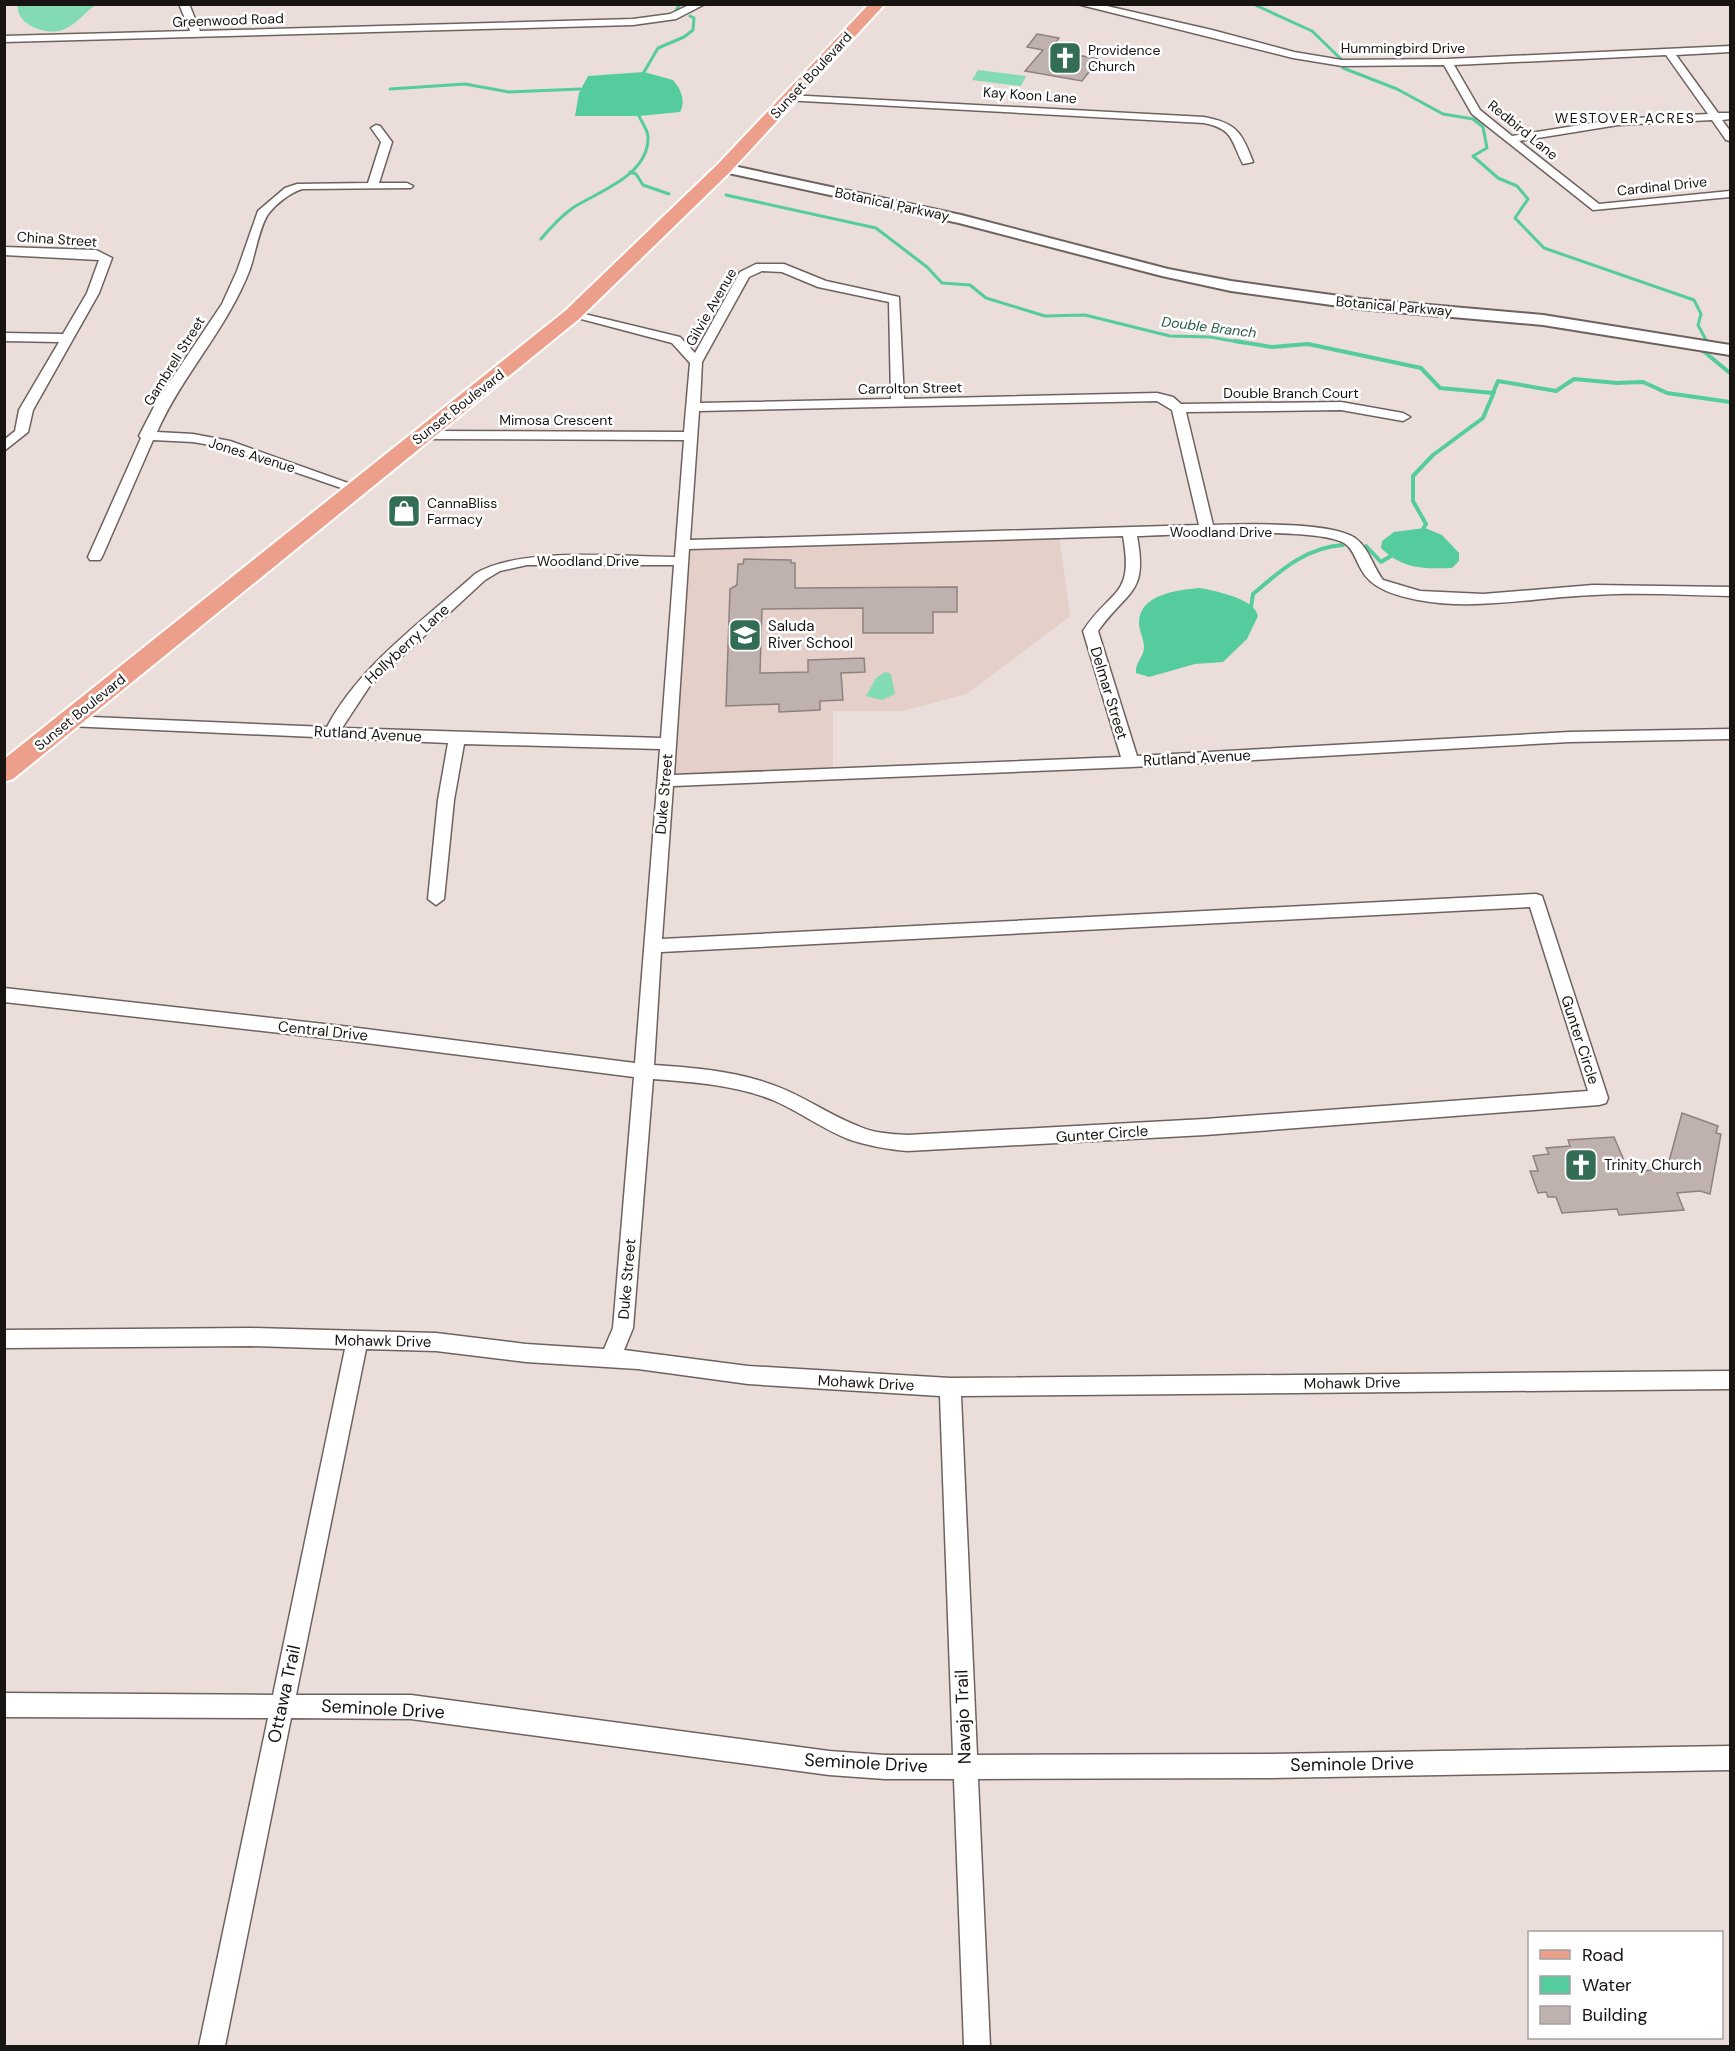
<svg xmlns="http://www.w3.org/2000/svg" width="1735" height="2051" font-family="'DM Sans',sans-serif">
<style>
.built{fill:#e5cfc9}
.green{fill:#83dbb4}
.water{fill:#54cc9d}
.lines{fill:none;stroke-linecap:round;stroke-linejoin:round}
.stream-far1{stroke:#54cc9d;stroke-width:3}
.stream{stroke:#54cc9d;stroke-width:4}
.building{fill:#bfb1ae;stroke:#8e827e;stroke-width:1.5}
.minor-casing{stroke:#6e625f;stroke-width:3}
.tertiary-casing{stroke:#6e625f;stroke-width:4}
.primary-casing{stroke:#fff;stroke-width:4}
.minor{fill:#fff;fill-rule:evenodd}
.tertiary{fill:#fff;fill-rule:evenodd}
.primary{fill:#eca08b;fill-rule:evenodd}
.labels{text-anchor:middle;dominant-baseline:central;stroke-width:5;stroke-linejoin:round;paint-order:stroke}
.far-street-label{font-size:14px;fill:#181412;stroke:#fff}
.far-poi-label{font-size:14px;fill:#181412;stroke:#fff;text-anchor:start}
.far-neighbourhood-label{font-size:14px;letter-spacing:1.5px;fill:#181412;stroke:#fff}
.far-water-label{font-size:14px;font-style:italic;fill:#295a46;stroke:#fff}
.poi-label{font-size:15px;fill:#181412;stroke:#fff;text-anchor:start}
.street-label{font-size:15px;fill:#181412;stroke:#fff}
.near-street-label{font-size:18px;fill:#181412;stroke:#fff}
</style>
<rect width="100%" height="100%" fill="#ebddda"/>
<path class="built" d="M1059,535L1070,616L967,694L902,711H833V774L664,781L683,545Z"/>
<path class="green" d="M18,5V4L95,5C86,12 76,24 65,29C49,37 15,25 18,5Z
M978,70L1026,76L1021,86L972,80Z
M885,672L891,674L895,694L882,700L866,696L876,678Z"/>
<path class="water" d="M644,72L673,80C681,89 686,101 680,112L639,116H575L579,93L588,76Z
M1425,528L1442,535L1459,553V561L1452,568C1424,569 1402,569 1381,548L1382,541L1394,532Z
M1199,588C1217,591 1255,599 1258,616L1247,639L1223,662L1195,664L1149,677L1136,673C1135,662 1144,657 1144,647C1144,639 1139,631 1139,623C1139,594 1178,590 1199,588Z"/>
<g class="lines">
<path class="stream-far1" d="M1253,4L1312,31L1342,60
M675,12L680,4
M1344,64L1343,68L1397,89L1443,114L1473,119L1483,127L1487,148L1473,156L1498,178L1517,186L1528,199L1515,218L1544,248L1694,300L1701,314L1698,325L1706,340
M644,72L658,48L684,37L693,30L694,18L690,16
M390,89L465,84L509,92L580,89
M630,172L636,174L643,185L669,194
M726,195L876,228L927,267L942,283L970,285L986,298L1045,316L1085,315L1170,336L1210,337L1244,343
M541,239C551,227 561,216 574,207C600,191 649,175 648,137C648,130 642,123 639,116"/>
<path class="stream" d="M1235,341L1272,347L1308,344L1421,368L1440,388L1493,393L1498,381
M1702,350L1730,373
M1498,381L1556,391L1574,379L1617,383L1643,382L1667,393L1730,402
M1421,532L1426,524L1413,501V476L1433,455L1483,418L1494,392
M1366,546L1381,562L1394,554
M1251,607L1253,594C1280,571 1306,547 1343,545"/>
</g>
<path class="building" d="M1037,34L1059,38L1050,50L1099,59L1082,81L1025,71L1043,50L1027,47Z
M744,559L791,560V563H795V588L957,587V612H933V633H863V608L762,609L760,673L808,672V660L864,658L865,672L841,673L843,700L820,701V710L779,712V704L726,706L730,589L737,585L738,564H743Z
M1682,1113L1718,1126L1716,1133L1721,1134L1710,1194L1700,1191L1677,1193L1684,1210L1619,1215L1617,1209L1562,1213L1556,1197H1548L1546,1192L1538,1193L1530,1171H1538L1533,1156L1549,1154L1546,1148L1570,1146L1568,1140L1614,1137L1629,1172L1667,1169Z"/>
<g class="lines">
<defs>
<path id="minor" d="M179,4H189L200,31L633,19L670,14L691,4H705L676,19L633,25L4,42V36L190,31Z
M1077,4H1098L1212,30L1294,52L1342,60L1447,59L1730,46V52L1676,55L1718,113H1730V119L1722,120L1730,131V141L1726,140L1712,120L1618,125L1519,141L1599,204L1730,191V197L1593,210L1472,114L1444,65L1342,66L1293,58ZM1666,55L1708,114L1618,119L1512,136L1480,110L1454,65Z
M788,95L1204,117C1236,123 1242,132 1253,162L1243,164C1231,141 1234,129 1204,123L784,100V96Z
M376,125L380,126L392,142L379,183H407L413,186L411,188L302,189C290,193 277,203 269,213C260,224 255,255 250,269C228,328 182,375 157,432L193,434L230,441L362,488L355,492L350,491L222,447L193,442L153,440L102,557L100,560H90L88,557L141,438L139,436L157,401L222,304L237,271L258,211L285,188L297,184L368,183L381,142L371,128Z
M4,247L96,250L112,258L99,293L33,410L28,432L4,451V440L15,431L19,410L59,342L4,341V333L63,334L87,293L99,260L4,255Z
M756,264H784L826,281L899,297L904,399L1157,393L1173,397L1181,404L1341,402L1403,413L1410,417L1403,421L1341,410L1186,412L1213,525C1244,524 1332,522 1355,538C1369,548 1373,567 1383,580L1420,591L1483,594L1593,585L1730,587V596C1685,595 1639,592 1594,595C1536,597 1476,611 1418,600C1397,596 1371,589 1361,569C1356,561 1353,548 1344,543C1316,526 1175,535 1137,536C1148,595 1128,589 1098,631L1137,756L1569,732L1730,729V739L1569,742L1131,767L673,786L662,939L1536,894L1542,896L1608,1098L1606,1103L1599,1105L1205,1135L907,1151C887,1149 868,1146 848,1139C823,1129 800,1112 775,1101C737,1085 693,1082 653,1079L633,1328L624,1350L748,1366L950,1378L1730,1371V1389L961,1396L977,1755L1269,1754L1730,1746V1770L1269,1778L978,1779L990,2046H964L954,1779H885L829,1775L411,1719L291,1718L225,2046H199L268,1718L4,1717V1693L273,1695L345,1349L251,1346L4,1348V1330L251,1328L436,1333L526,1344L604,1349L613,1328L634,1077L342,1040L4,1002V988L342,1026L635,1063L660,749L464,744L454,800L444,899L436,905L428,899L438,800L448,743L68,726L60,721L68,716L327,727C359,666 424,620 475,574C521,546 619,557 675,557L684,440L422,439L415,435L422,431L684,432L690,363L672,343L566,315L572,311L680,337L695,353L740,272ZM762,271L782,272L818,287L889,302L891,399L700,403L702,362L749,277ZM1157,401L1172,410L1199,525L690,540L699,411ZM1123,536C1134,598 1112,587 1083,631L1121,757L674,775L689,549ZM527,565H674L661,738L342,728L369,687L485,580L500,571ZM1530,907L1588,1091L1205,1119L907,1135C890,1134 873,1133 858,1126C834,1117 812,1102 788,1091C746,1072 699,1068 654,1065L661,952ZM366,1349L436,1351L526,1362L638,1369L748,1384L940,1396L953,1755H885L829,1751L411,1695H296Z"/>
<path id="tertiary" d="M724,164L961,215L1168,269L1231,281L1361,299L1543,315L1730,345V355L1543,325L1361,309L1231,291L1162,276L959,223L719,171L717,168Z"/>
<path id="primary" d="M869,4H885L730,172L579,319L13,779L4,782V759L565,311L718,164Z"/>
</defs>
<use href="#minor" class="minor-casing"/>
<use href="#tertiary" class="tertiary-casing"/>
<use href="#primary" class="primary-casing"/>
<use href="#minor" class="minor"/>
<use href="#tertiary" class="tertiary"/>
<use href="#primary" class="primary"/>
</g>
<defs>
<symbol id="church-square" viewBox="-11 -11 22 22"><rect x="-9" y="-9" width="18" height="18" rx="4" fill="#346d55" stroke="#fff"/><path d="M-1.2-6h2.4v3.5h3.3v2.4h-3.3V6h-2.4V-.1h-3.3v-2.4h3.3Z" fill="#fff"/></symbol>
<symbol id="shop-square" viewBox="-11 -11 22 22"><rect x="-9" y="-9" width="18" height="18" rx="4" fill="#346d55" stroke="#fff"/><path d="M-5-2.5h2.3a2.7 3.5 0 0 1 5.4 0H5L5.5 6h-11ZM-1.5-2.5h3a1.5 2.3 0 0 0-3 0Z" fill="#fff"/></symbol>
<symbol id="school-square" viewBox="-11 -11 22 22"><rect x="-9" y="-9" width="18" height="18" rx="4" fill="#346d55" stroke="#fff"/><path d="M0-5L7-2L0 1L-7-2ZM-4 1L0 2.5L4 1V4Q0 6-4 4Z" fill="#fff"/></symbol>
</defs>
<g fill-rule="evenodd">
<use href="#church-square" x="1046" y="39" width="38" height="38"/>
<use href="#shop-square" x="385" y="492" width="38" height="38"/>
<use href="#school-square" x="726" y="616" width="38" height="38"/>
<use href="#church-square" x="1562" y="1146" width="38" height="38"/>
</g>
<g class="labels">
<g class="far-street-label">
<text transform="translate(228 20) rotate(-2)">Greenwood Road</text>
<text x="1403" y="48">Hummingbird Drive</text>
<text transform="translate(811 75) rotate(-47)">Sunset Boulevard</text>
<text transform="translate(1030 95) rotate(4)">Kay Koon Lane</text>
<text transform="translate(1523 130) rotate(39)">Redbird Lane</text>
<text transform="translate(1662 186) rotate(-6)">Cardinal Drive</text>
<text transform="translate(892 204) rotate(12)">Botanical Parkway</text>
<text transform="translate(57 239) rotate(4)">China Street</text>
<text transform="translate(1394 306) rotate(5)">Botanical Parkway</text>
<text transform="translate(711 307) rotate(-60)">Gilvie Avenue</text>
<text transform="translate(174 361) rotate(-58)">Gambrell Street</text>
<text transform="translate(910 388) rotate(-1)">Carrolton Street</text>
<text x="1291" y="393">Double Branch Court</text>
<text transform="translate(458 407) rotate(-38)">Sunset Boulevard</text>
<text x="556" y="420">Mimosa Crescent</text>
<text transform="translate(252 455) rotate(17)">Jones Avenue</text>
<text x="1221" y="532">Woodland Drive</text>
<text x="588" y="561">Woodland Drive</text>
<text transform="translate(80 712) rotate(-39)">Sunset Boulevard</text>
</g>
<g class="far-poi-label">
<text x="1088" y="50">Providence<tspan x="1088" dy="16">Church</tspan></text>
<text x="427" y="503">CannaBliss<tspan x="427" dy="16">Farmacy</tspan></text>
</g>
<g class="far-neighbourhood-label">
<text x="1625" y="118">WESTOVER ACRES</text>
</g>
<g class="far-water-label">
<text transform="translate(1209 327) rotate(7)">Double Branch</text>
</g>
<g class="poi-label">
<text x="768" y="626">Saluda<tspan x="768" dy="17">River School</tspan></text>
<text x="1604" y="1165">Trinity Church</text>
</g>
<g class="street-label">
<text transform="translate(407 644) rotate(-43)">Hollyberry Lane</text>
<text transform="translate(1109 693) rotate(73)">Delmar Street</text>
<text transform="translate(368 734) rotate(3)">Rutland Avenue</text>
<text transform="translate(1197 758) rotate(-3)">Rutland Avenue</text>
<text transform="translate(664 794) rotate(-85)">Duke Street</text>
<text transform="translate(323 1031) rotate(6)">Central Drive</text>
<text transform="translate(1580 1040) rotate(72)">Gunter Circle</text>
<text transform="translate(1102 1134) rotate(-4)">Gunter Circle</text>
<text transform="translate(627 1279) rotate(-85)">Duke Street</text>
<text transform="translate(383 1341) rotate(1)">Mohawk Drive</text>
<text transform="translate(866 1383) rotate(3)">Mohawk Drive</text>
<text transform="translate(1352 1383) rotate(-1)">Mohawk Drive</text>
</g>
<g class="near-street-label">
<text transform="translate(284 1694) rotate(-78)">Ottawa Trail</text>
<text transform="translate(383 1709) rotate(3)">Seminole Drive</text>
<text transform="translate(963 1717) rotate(-92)">Navajo Trail</text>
<text transform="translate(866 1763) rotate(3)">Seminole Drive</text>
<text transform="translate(1352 1764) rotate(-1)">Seminole Drive</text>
</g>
</g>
<rect width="1735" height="2051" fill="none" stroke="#181412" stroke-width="12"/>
<rect x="1528" y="1931" width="195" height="108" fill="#ffffff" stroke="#a3a1a0" stroke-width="1.5"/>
<rect x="1540" y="1950" width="30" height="9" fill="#eca08b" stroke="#a3a1a0" stroke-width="1.5"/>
<text x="1582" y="1961" font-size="18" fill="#181412">Road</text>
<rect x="1540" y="1976" width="30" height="18" fill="#54cc9d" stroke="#a3a1a0" stroke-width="1.5"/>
<text x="1582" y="1991" font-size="18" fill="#181412">Water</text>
<rect x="1540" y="2006" width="30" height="18" fill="#bfb1ae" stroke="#a3a1a0" stroke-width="1.5"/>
<text x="1582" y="2021" font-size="18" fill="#181412">Building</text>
</svg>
